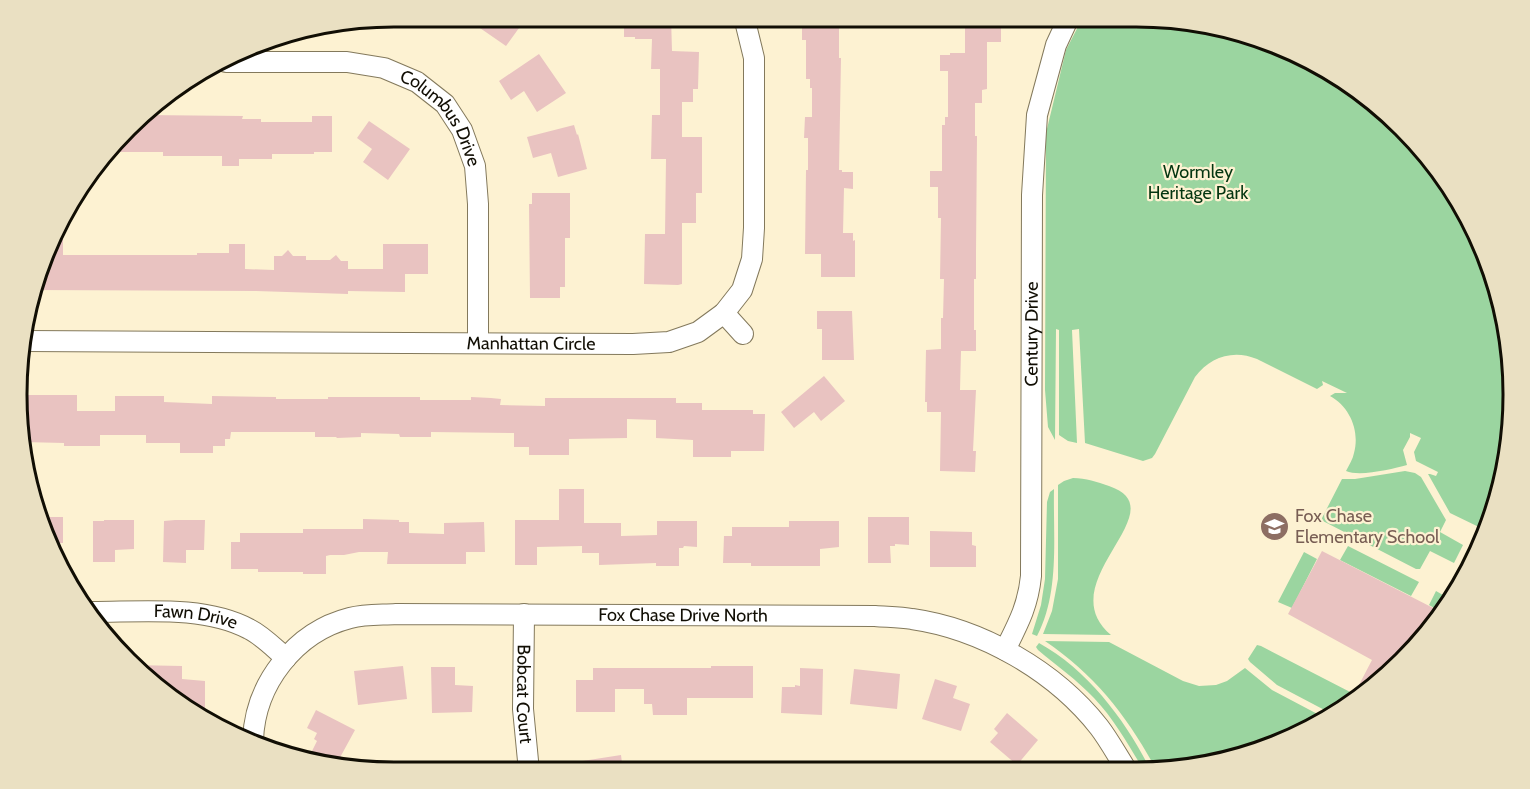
<svg xmlns="http://www.w3.org/2000/svg" width="1530" height="789" font-family="Cabin,sans-serif">
<style>
.green{fill:#9bd5a0}
.building{fill:#e9c3c1}
.lines{fill:none;stroke-linecap:round;stroke-linejoin:round}
.minor-casing{stroke:#83795c;stroke-width:22}
.minor{stroke:#fff;stroke-width:20}
.labels{text-anchor:middle;dominant-baseline:central;stroke-width:4.5;stroke-linejoin:round;paint-order:stroke}
.street-label{font-size:18px;fill:#110e04;stroke:#fdf2d2}
.park-label{font-size:18px;fill:#033510;stroke:#fdf2d2}
.education-label{font-size:18px;fill:#785e54;stroke:#fdf2d2;text-anchor:start}
.rim{fill:none;stroke:#110e04;stroke-width:3}
</style>
<rect width="100%" height="100%" fill="#fdf2d2"/>
<path class="green" d="M1083,17H1160L1303,56L1420,146L1494,273L1513,420L1483,529L1450,513L1428,474H1430L1436,476L1438,472L1416,461L1414,452L1421,438L1410,433V437L1403,450L1407,465C1392,469 1360,477 1346,471C1349,465 1353,459 1354,453C1360,431 1350,407 1330,396L1335,393H1347L1322,381L1323,385L1317,389L1257,359C1233,349 1210,357 1195,377L1155,454L1152,458L1143,461L1085,443L1079,329L1072,330L1077,443L1068,441L1059,435V330L1056,329L1055,440L1048,427L1045,390L1046,133L1066,50Z
M1405,471L1415,473L1421,477L1446,520L1440,532L1463,545L1454,563L1430,551L1420,569H1416L1321,520L1342,479H1355Z
M1073,478C1086,478 1097,482 1109,486C1180,510 1048,582 1111,635L1043,634L1052,611L1058,579V485L1064,481Z
M1054,489C1053,537 1060,592 1037,636L1032,634L1041,605L1045,579L1047,502L1050,492Z
M1348,546L1419,582L1411,596L1340,560Z
M1304,552L1317,559L1292,608L1278,602Z
M1436,591L1450,599L1441,612L1429,605Z
M1045,641L1109,642L1183,681L1199,686L1216,685L1227,681L1245,668L1272,690L1325,718L1297,734H1279L1270,737L1178,769H1156C1127,716 1095,675 1045,641Z
M1039,643C1088,670 1126,721 1150,769H1144L1142,767C1127,743 1114,719 1094,698C1077,680 1057,666 1038,650L1036,647Z
M1257,645L1261,646L1354,694V696L1359,698L1332,714L1277,685L1250,662L1248,659Z"/>
<path class="building" d="M464,17H527L506,46Z
M633,17H671L672,51L699,52L698,89H693V102H682V137H702V193H696V223H682V284L678,285L644,284L645,234H665L666,159H651L652,115H660V69H651L652,39H635V37H624V21H633Z
M802,17H839V58H841L839,170H842V172H853V189L844,188L843,233H853V241L855,240V277H821V254H805L806,170H808V138H804L805,117H812V88H810V79H806V40H802Z
M965,17H996V22H1001V42H987V89L982,90V103H975V136H977L976,252V279H974V330H976V351H961L960,390H976L973,451H976L975,472L940,471L941,412H927V402H925L926,350L941,349V318H943L944,279H940L941,218H938V187H930V171H942V125H945V117H948V71H940V55H950V53H965Z
M539,54L566,93L537,112L524,91L511,100L499,81Z
M145,115L243,116L242,119H261V122H312V116H332V152H314V154H272V159H239V166H222V156H163V152H111Z
M369,121L410,149L388,180L363,162L372,149L357,138Z
M574,125L577,135L578,134L587,169L558,177L551,153L533,158L527,137Z
M532,193H570V238H565V287H560V298H530L529,204H532Z
M63,221V255H197V253H229V244H245V269L274,270V256H282L288,250L293,256H306V260H330L336,255L341,261H348V269H383V244H428V274H405V292L348,291V294L256,291L32,290Z
M817,311H852L854,360H822V329H817Z
M824,376L845,401L821,421L814,412L794,428L781,412Z
M20,395H77V411H115V396H164V402L212,404V396L276,397V399H328V397H420V400H471V397L491,398L501,399L500,405L545,406V398H676V403H702V410H753V414H765L764,451H731V457H693V440L656,438V420L627,419V438L569,439V455H529V447H514V433L431,432V437H400L399,434L361,433V437L337,438L336,437H315V432H231L230,439H225V446H213V453H180V443H146V435H100V446H64V443L23,442L17,420Z
M559,489H584V523H621V536L657,535V521H697V547L684,546L683,548H679V566H656V563L599,565V553H582V546L537,547V565H515V520H559Z
M44,517H63V543H50Z
M868,517H909V545L895,544V546H890L891,563H868Z
M363,519L399,520V522H409V533L444,534V523L484,522L485,552H466V564H387L388,552H359L344,555H330L326,556V574H303V572H258V569H231V542H240V533H303V529H363Z
M104,520H134V549L115,550V562H93V521H104Z
M175,520H205L204,550H186V563L163,562L164,521Z
M789,521H839V547L820,549V566H751V563H723L724,536H732V527H789Z
M930,531L972,532V545L976,546V567H930Z
M1322,551L1441,612L1420,643L1365,695L1349,704L1372,660L1288,614Z
M132,665L182,666V679L205,681V709H193Z
M403,666L407,699L358,705L354,671Z
M711,666H753V698H687V715H653L652,704H644V689H615V712H576V680H593V668H711Z
M431,667H455V685L473,686L472,712L432,713Z
M800,668L823,669L822,715L781,713L782,687H795V685L800,686Z
M854,669L900,674L897,709L850,704Z
M935,679L957,686L953,698L970,704L961,731L922,719Z
M316,710L355,730L337,763L323,759L311,753L317,741L314,739L317,733L307,728Z
M1007,713L1038,740L1017,765L990,742L998,733L994,729Z
M621,755L623,771H577L576,762Z"/>
<g class="lines">
<defs>
<g id="minor">
<path id="s1" d="M226,62H347L384,68L417,82L445,104L462,130L475,166L478,204V343"/>
<path d="M724,313L743,334"/>
<path id="s2" d="M25,341L633,344L669,342L698,332L724,313L742,290L752,259L754,228V58L744,17"/>
<path id="s3" d="M92,612C142,612 204,605 249,629C263,636 274,648 286,658"/>
<path id="s4" d="M524,614L523,709L529,771"/>
<path id="s5" d="M1005,650C1018,624 1028,606 1031,576L1032,195L1037,115L1056,45L1069,17"/>
<path id="s6" d="M253,740C255,684 295,632 350,618C365,614 381,615 396,614L875,616C887,617 900,617 912,619C982,629 1055,671 1099,727C1109,740 1117,755 1126,769"/>
</g>
</defs>
<use href="#minor" class="minor-casing"/>
<use href="#minor" class="minor"/>
</g>
<defs>
<symbol id="school-disc" viewBox="-11 -11 22 22"><circle r="9.5" fill="#8d6e63" stroke="#fdf2d2"/><path d="M0-5L7-2L0 1L-7-2ZM-4 1L0 2.5L4 1V4Q0 6-4 4Z" fill="#fff"/></symbol>
</defs>
<g fill-rule="evenodd">
<use href="#school-disc" x="1258" y="510" width="33" height="33"/>
</g>
<g class="labels">
<g class="street-label">
<text stroke="none"><textPath href="#s1" startOffset="238">Columbus Drive</textPath></text>
<text stroke="none"><textPath href="#s5" startOffset="321">Century Drive</textPath></text>
<text stroke="none"><textPath href="#s2" startOffset="506">Manhattan Circle</textPath></text>
<text stroke="none"><textPath href="#s6" startOffset="500">Fox Chase Drive North</textPath></text>
<text stroke="none"><textPath href="#s3" startOffset="104">Fawn Drive</textPath></text>
<text stroke="none"><textPath href="#s4" startOffset="80">Bobcat Court</textPath></text>
</g>
<g class="park-label">
<text x="1198" y="172">Wormley<tspan x="1198" dy="21">Heritage Park</tspan></text>
</g>
<g class="education-label">
<text x="1295" y="516">Fox Chase<tspan x="1295" dy="21">Elementary School</tspan></text>
</g>
</g>
<path d="M0 0H1530V789H0ZM394 27H1136A367 367 0 0 1 1503 394V395A367 367 0 0 1 1136 762H394A367 367 0 0 1 27 395V394A367 367 0 0 1 394 27Z" fill="#eae0c2" fill-rule="evenodd"/>
<path class="rim" d="M394 27H1136A367 367 0 0 1 1503 394V395A367 367 0 0 1 1136 762H394A367 367 0 0 1 27 395V394A367 367 0 0 1 394 27Z"/>
</svg>
